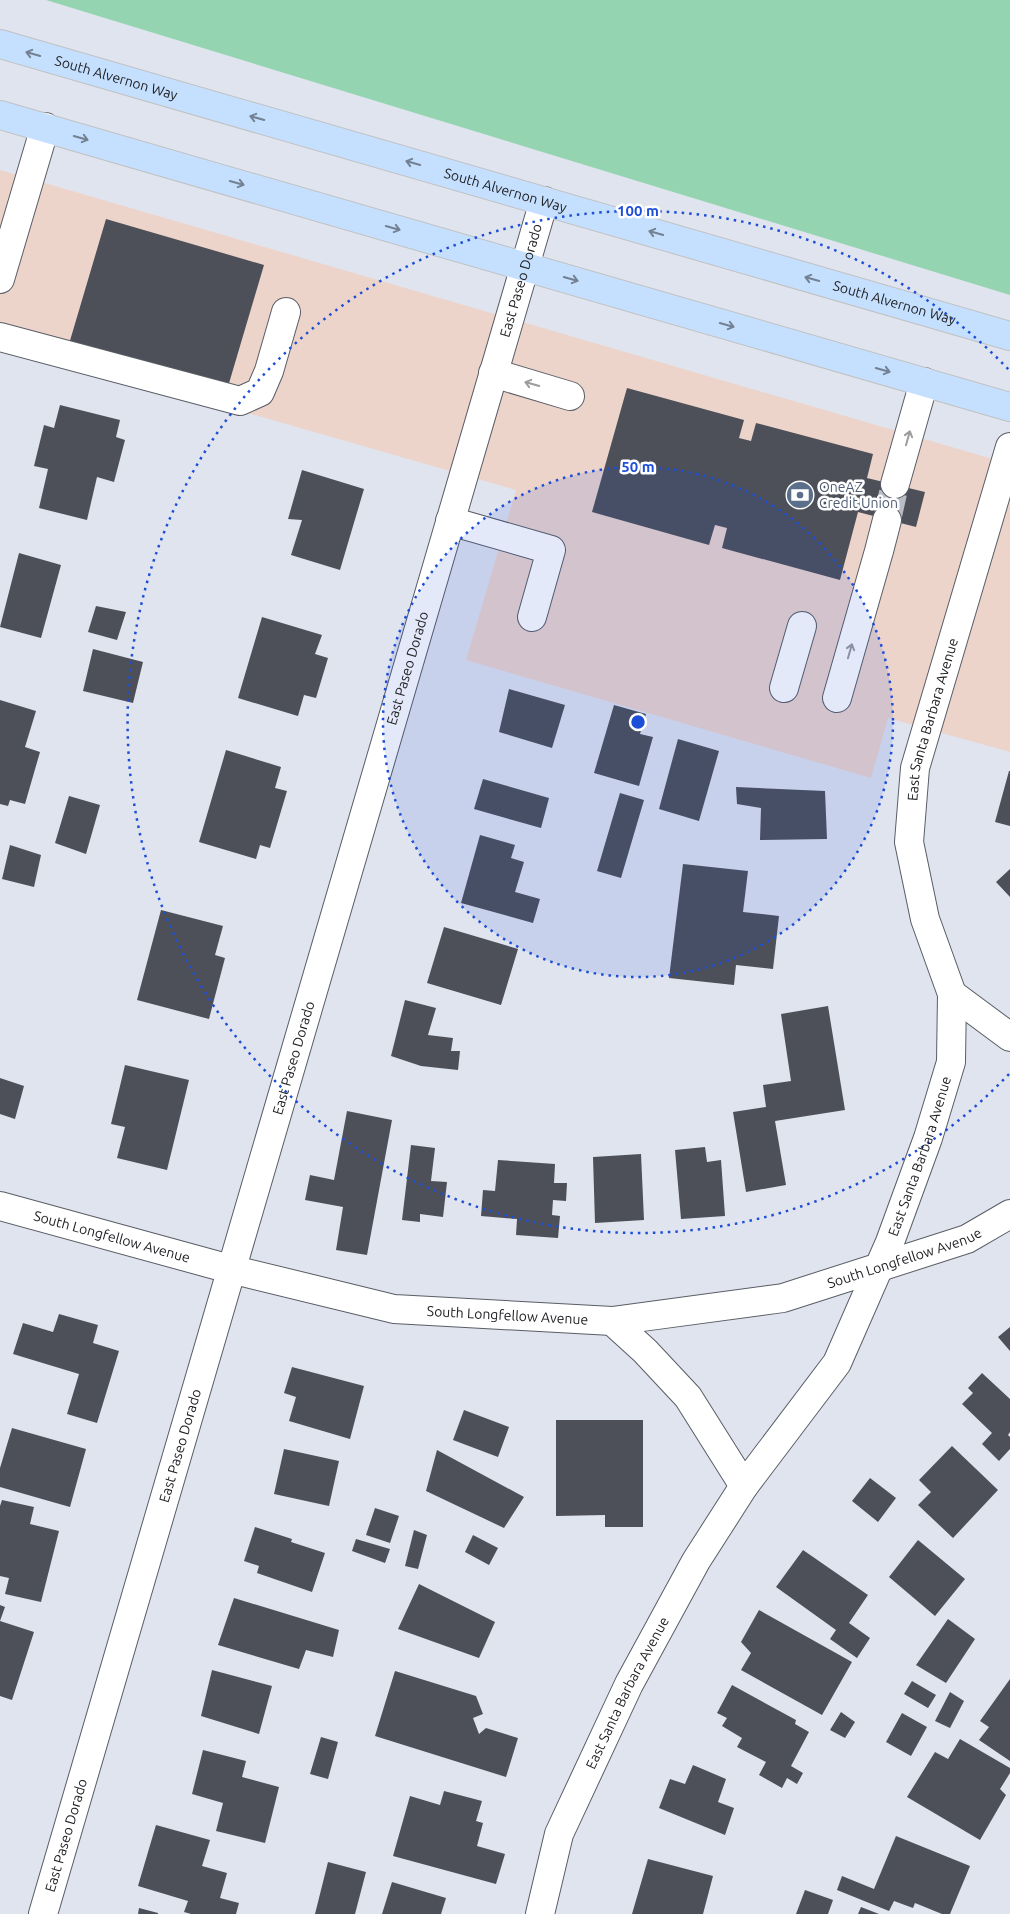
<svg xmlns="http://www.w3.org/2000/svg" width="1010" height="1914" font-family="Ubuntu,sans-serif">
<style>
.commercial{fill:#ecd4cb}
.green{fill:#95d4b1}
.building{fill:#4d5058}
.lines{fill:none;stroke-linecap:round;stroke-linejoin:round}
.minor-tunnel{stroke:#babdc6;stroke-width:28;stroke-dasharray:28 14;stroke-linecap:butt}
.minor-casing{stroke:#595d65;stroke-width:30}
.major-casing{stroke:#c1c1c2;stroke-width:30}
.minor{stroke:#fff;stroke-width:28}
.major{stroke:#c5e0fe;stroke-width:28}
.oneway{stroke:#738192}
.oneway2{stroke:#9b9c9d}
.ring{fill:none;stroke:#1d4ed8;stroke-width:2.5;stroke-dasharray:2.5 5}
.labels{text-anchor:middle;dominant-baseline:central;stroke-width:5;stroke-linejoin:round;paint-order:stroke}
.street-label{font-size:14px;fill:#212226;stroke:#fff}
.service-label{font-size:14px;fill:#4e5e75;stroke:#fff;text-anchor:start}
.centre{fill:#1d4ed8;stroke:#fff;stroke-width:2.5}
.ring-label{font-size:15px;text-anchor:middle;font-weight:bold;fill:#1d4ed8;stroke:#fff;stroke-width:5;stroke-linejoin:round;paint-order:stroke}
</style>
<rect width="100%" height="100%" fill="#e0e4ee"/>
<path class="commercial" d="M0,170L1010,464V752L888,718L871,778L466,660L516,490L0,342Z"/>
<path class="green" d="M46,0H1010V295Z"/>
<path class="building" d="M106,219L264,265L227,390L69,344Z
M627,388L744,420L739,438L751,441L756,423L873,454L867,478L925,492L916,527L858,512L840,580L722,548L727,528L715,525L709,545L592,512Z
M60,405L120,420L116,437L125,440L114,482L97,477L87,520L39,508L48,469L34,466L44,425L54,428Z
M302,470L364,489L340,570L291,555L302,520L288,519Z
M19,553L61,565L41,638L0,627Z
M96,606L126,612L117,640L88,632Z
M262,617L322,635L315,654L328,658L316,698L304,695L298,716L238,698Z
M93,649L143,662L133,703L83,691Z
M509,689L565,705L552,748L499,732Z
M0,700L36,711L25,747L40,752L25,804L10,800L8,806L0,804Z
M614,705L646,714L640,734L653,737L639,786L594,773Z
M678,739L719,751L699,821L659,809Z
M226,750L281,767L275,788L287,791L270,848L260,845L256,859L199,842Z
M1009,771H1010V826L995,822Z
M483,779L549,798L541,828L474,809Z
M736,787L825,791L827,839L760,840L761,808L737,804Z
M620,793L644,800L621,878L597,871Z
M69,796L100,805L86,854L55,843Z
M480,835L515,845L511,858L524,862L515,892L540,899L533,923L461,903Z
M10,845L41,855L34,887L2,879Z
M683,864L748,871L743,912L779,916L773,969L736,965L734,985L669,978Z
M1010,869V897L996,882Z
M161,910L223,926L215,955L225,958L209,1019L137,1000Z
M444,927L518,949L501,1005L427,983Z
M405,1000L436,1008L428,1035L453,1038L451,1051H460L458,1070L421,1066L391,1056Z
M828,1006L845,1110L775,1121L786,1185L746,1192L733,1112L766,1107L763,1085L791,1081L781,1014Z
M125,1065L189,1080L167,1170L117,1158L125,1127L111,1124Z
M0,1078L24,1086L15,1119L0,1114Z
M347,1111L392,1120L367,1255L336,1250L343,1207L305,1200L310,1175L334,1180Z
M411,1145L435,1148L431,1181L447,1182L443,1217L420,1214V1222L402,1220Z
M705,1147L707,1162L721,1160L725,1216L681,1219L675,1150Z
M641,1154L644,1220L595,1223L593,1157Z
M498,1160L555,1164L554,1183H567L566,1201L553,1200L552,1215L560,1216L558,1238L516,1235L517,1219L481,1216L483,1190L495,1191Z
M59,1314L98,1325L93,1343L119,1351L97,1423L67,1414L79,1374L13,1354L23,1323L53,1332Z
M1010,1327V1351L998,1337Z
M292,1367L364,1386L350,1439L289,1421L296,1397L284,1393Z
M982,1373L1010,1399V1432L1008,1435L1010,1437V1449L999,1461L982,1444L992,1433L962,1404L973,1393L968,1388Z
M464,1410L509,1427L498,1457L453,1440Z
M556,1420H643V1527H605V1515L556,1516Z
M12,1428L86,1449L70,1507L0,1487V1468Z
M952,1446L998,1490L953,1538L918,1505L931,1492L919,1480Z
M284,1449L339,1461L329,1506L274,1494Z
M437,1450L524,1497L504,1528L426,1491Z
M870,1478L896,1498L878,1522L852,1501Z
M2,1500L34,1507L30,1524L59,1531L41,1602L5,1594L9,1578L0,1576V1506Z
M375,1508L399,1516L390,1543L366,1535Z
M255,1527L292,1539L291,1542L325,1553L312,1592L257,1573L259,1566L244,1561Z
M414,1530L427,1535L418,1569L405,1566Z
M473,1535L498,1548L489,1565L465,1552Z
M356,1539L390,1549L385,1563L352,1551Z
M918,1540L965,1579L935,1616L889,1577Z
M803,1550L868,1595L849,1623L870,1638L857,1658L830,1639L836,1630L776,1587Z
M419,1584L495,1622L479,1658L398,1629Z
M234,1598L339,1630L333,1657L306,1650L299,1669L218,1645Z
M0,1605L5,1607L0,1621L34,1632L12,1700L0,1696Z
M759,1610L852,1662L822,1715L741,1670L751,1653L741,1642Z
M948,1619L975,1639L946,1683L916,1665Z
M212,1670L272,1686L259,1734L201,1716Z
M395,1671L476,1696L483,1714L473,1718L479,1734L486,1728L518,1738L506,1777L375,1736Z
M1010,1679V1761L979,1740L989,1727L980,1721Z
M912,1681L936,1695L928,1708L904,1694Z
M732,1685L796,1720L795,1724L809,1732L791,1766L803,1773L797,1784L787,1778L782,1788L759,1775L766,1762L737,1747L742,1738L722,1726L727,1718L717,1713Z
M950,1692L964,1701L950,1728L935,1721Z
M841,1712L855,1722L845,1738L830,1730Z
M902,1713L927,1727L911,1756L886,1742Z
M321,1737L338,1742L328,1779L310,1774Z
M960,1739L1010,1768V1773L1000,1789L1006,1795L980,1840L907,1797L935,1752L948,1759Z
M203,1750L246,1761L242,1777L279,1787L265,1843L216,1831L223,1803L192,1794Z
M693,1765L726,1779L718,1802L734,1808L725,1835L659,1808L670,1779L685,1784Z
M444,1791L482,1801L476,1821L483,1823L477,1846L505,1854L496,1884L393,1856L410,1796L440,1805Z
M156,1825L210,1840L202,1866L227,1873L220,1898L239,1903L236,1914H191L184,1912L188,1901L138,1886Z
M896,1836L970,1866L950,1914H942L915,1903L913,1908L894,1901L889,1911L837,1890L842,1876L874,1889Z
M648,1859L713,1876L703,1914H632Z
M328,1862L366,1872L355,1914H315Z
M392,1882L446,1898L441,1914H382Z
M805,1890L833,1900L828,1914H796Z
M861,1907L879,1914H858Z
M139,1908L158,1913V1914H138Z"/>
<g class="lines">
<path class="minor-tunnel" d="M887,520L895,484"/>
<defs>
<g id="minor">
<path d="M0,279L45,127"/>
<path d="M0,337L240,401L260,392L269,371L286,312"/>
<path d="M493,373L570,396"/>
<path d="M895,484L924,382"/>
<path d="M450,521L551,550L532,617"/>
<path d="M784,688L802,626"/>
<path d="M837,698L879,551L887,520"/>
<path d="M952,994L1010,1037"/>
<path id="s1" d="M0,1206L230,1269L394,1309L612,1321L783,1298L967,1239L1010,1214"/>
<path d="M612,1321L645,1351L688,1397L744,1486"/>
<path id="s2" d="M43,1914L544,201"/>
<path id="s3" d="M540,1914L559,1834L629,1684L696,1561L744,1486L837,1363L890,1242L928,1138L951,1062L952,994L925,919L909,842L915,768L1010,447"/>
</g>
<g id="major">
<path id="s4" d="M0,44L1010,336"/>
<path d="M0,115L1010,407"/>
</g>
</defs>
<use href="#minor" class="minor-casing"/>
<use href="#major" class="major-casing"/>
<use href="#minor" class="minor"/>
<use href="#major" class="major"/>
</g>
<defs><path id="oneway-shaft" d="M-6 0H5M1.5-3L5.5 0L1.5 3" fill="none" stroke-width="1.6" stroke-linecap="round" stroke-linejoin="round" transform="scale(1.25)"/></defs>
<g class="oneway">
<use href="#oneway-shaft" transform="translate(33 54) rotate(-164)"/>
<use href="#oneway-shaft" transform="translate(257 118) rotate(-164)"/>
<use href="#oneway-shaft" transform="translate(81 138) rotate(16)"/>
<use href="#oneway-shaft" transform="translate(413 163) rotate(-164)"/>
<use href="#oneway-shaft" transform="translate(237 183) rotate(16)"/>
<use href="#oneway-shaft" transform="translate(393 228) rotate(16)"/>
<use href="#oneway-shaft" transform="translate(656 233) rotate(-164)"/>
<use href="#oneway-shaft" transform="translate(571 279) rotate(16)"/>
<use href="#oneway-shaft" transform="translate(812 279) rotate(-164)"/>
<use href="#oneway-shaft" transform="translate(727 325) rotate(16)"/>
<use href="#oneway-shaft" transform="translate(883 370) rotate(16)"/>
</g>
<g class="oneway2">
<use href="#oneway-shaft" transform="translate(532 384) rotate(-164)"/>
<use href="#oneway-shaft" transform="translate(908 438) rotate(-74)"/>
<use href="#oneway-shaft" transform="translate(850 651) rotate(-74)"/>
</g>
<circle cx="638" cy="722" r="255" fill="#1d4ed8" fill-opacity=".12"/>
<g class="ring">
<circle cx="638" cy="722" r="255"/>
<path d="M1009 1074A511 511 0 1 1 1009 370"/>
</g>
<defs>
<symbol id="bank-disc" viewBox="-11 -11 22 22"><circle r="9.5" fill="#5c6f8a" stroke="#fff"/><path d="M-6-4H6V4H-6ZM0-2.3a2.3 2.3 0 1 0 0 4.6a2.3 2.3 0 1 0 0-4.6Z" fill="#fff"/></symbol>
</defs>
<g fill-rule="evenodd">
<use href="#bank-disc" x="784" y="479" width="32" height="32"/>
</g>
<g class="labels">
<g class="street-label">
<text stroke="none"><textPath href="#s4" startOffset="121">South Alvernon Way</textPath></text>
<text stroke="none"><textPath href="#s4" startOffset="526">South Alvernon Way</textPath></text>
<text stroke="none"><textPath href="#s2" startOffset="1702">East Paseo Dorado</textPath></text>
<text stroke="none"><textPath href="#s4" startOffset="931">South Alvernon Way</textPath></text>
<text stroke="none"><textPath href="#s2" startOffset="1298">East Paseo Dorado</textPath></text>
<text stroke="none"><textPath href="#s3" startOffset="1305">East Santa Barbara Avenue</textPath></text>
<text stroke="none"><textPath href="#s2" startOffset="892">East Paseo Dorado</textPath></text>
<text stroke="none"><textPath href="#s3" startOffset="854">East Santa Barbara Avenue</textPath></text>
<text stroke="none"><textPath href="#s1" startOffset="116">South Longfellow Avenue</textPath></text>
<text stroke="none"><textPath href="#s1" startOffset="926">South Longfellow Avenue</textPath></text>
<text stroke="none"><textPath href="#s1" startOffset="521">South Longfellow Avenue</textPath></text>
<text stroke="none"><textPath href="#s2" startOffset="488">East Paseo Dorado</textPath></text>
<text stroke="none"><textPath href="#s3" startOffset="239">East Santa Barbara Avenue</textPath></text>
<text stroke="none"><textPath href="#s2" startOffset="82">East Paseo Dorado</textPath></text>
</g>
<g class="service-label">
<text x="819" y="487">OneAZ<tspan x="819" dy="16">Credit Union</tspan></text>
</g>
</g>
<circle cx="638" cy="722" r="8" class="centre"/>
<g class="ring-label">
<text x="638" y="216">100 m</text>
<text x="638" y="472">50 m</text>
</g>
</svg>
